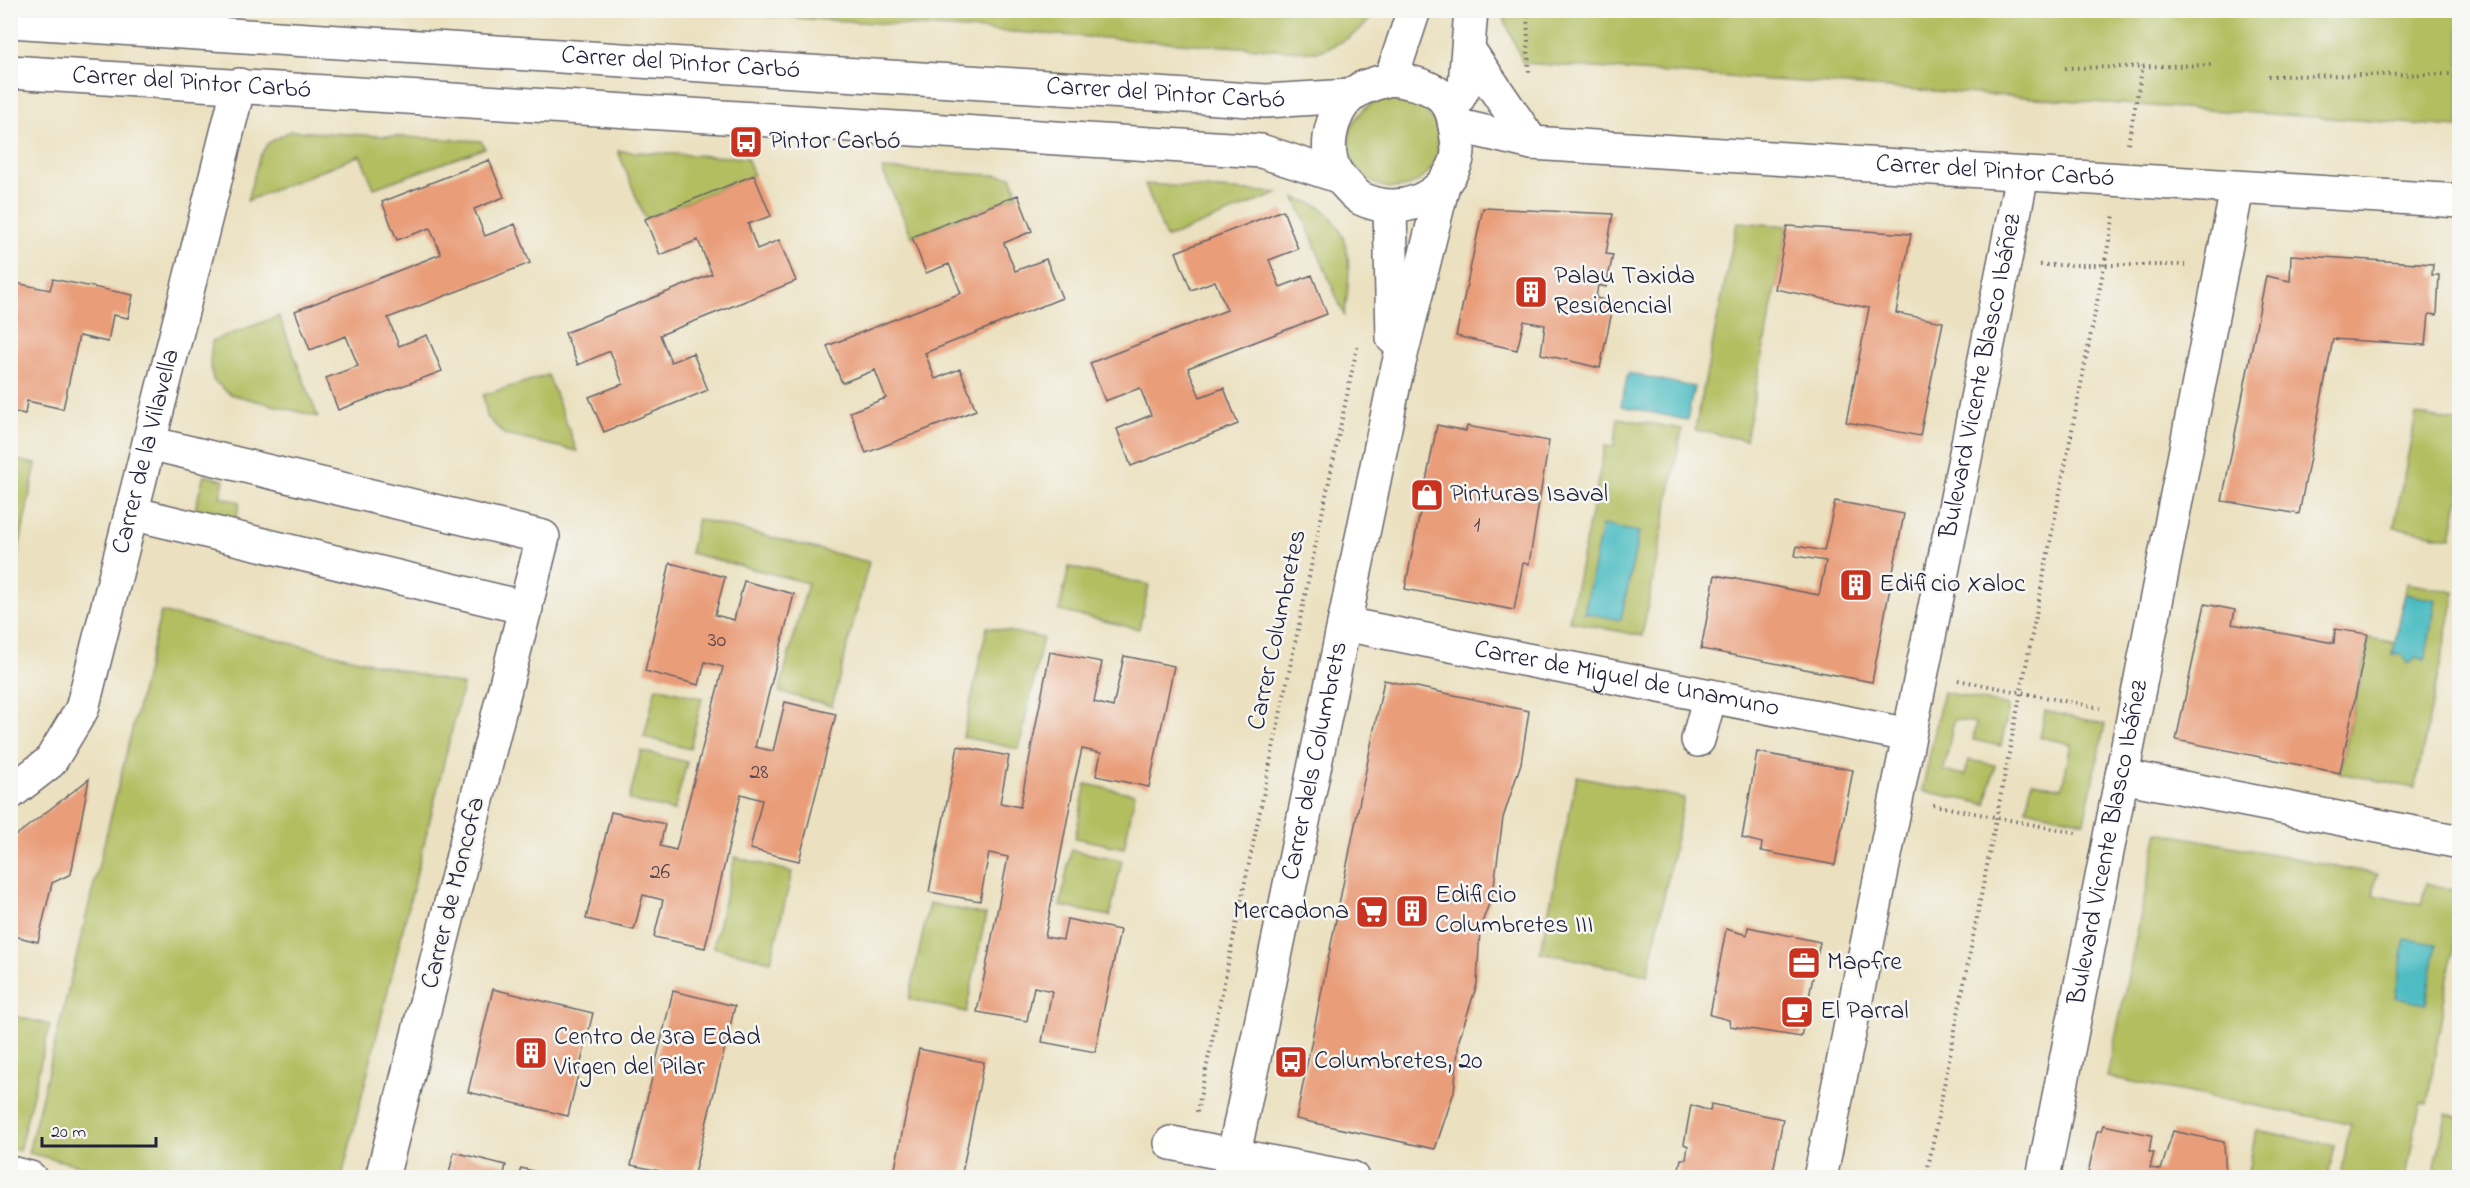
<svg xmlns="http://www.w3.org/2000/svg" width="2470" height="1188" font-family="'Indie Flower',sans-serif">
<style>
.green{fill:#b2be60;stroke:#6a704e;stroke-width:1.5}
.water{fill:#4ebdc3;stroke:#38707f;stroke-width:1.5}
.building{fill:#e99d79}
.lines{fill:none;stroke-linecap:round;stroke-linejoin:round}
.minor-casing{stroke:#68656a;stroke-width:36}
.path{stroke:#68656a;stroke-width:4;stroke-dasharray:1.5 4.5;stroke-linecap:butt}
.minor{stroke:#fff;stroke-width:33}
.labels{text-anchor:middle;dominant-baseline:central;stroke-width:5;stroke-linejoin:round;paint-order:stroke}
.number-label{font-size:22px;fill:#54414a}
.street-label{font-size:26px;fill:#22223b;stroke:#f6f6f2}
.poi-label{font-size:26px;fill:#22223b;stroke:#f6f6f2;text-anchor:start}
</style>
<rect width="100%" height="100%" fill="#f6f6f2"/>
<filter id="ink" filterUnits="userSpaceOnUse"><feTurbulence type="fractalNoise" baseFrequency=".0167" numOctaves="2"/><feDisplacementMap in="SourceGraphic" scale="12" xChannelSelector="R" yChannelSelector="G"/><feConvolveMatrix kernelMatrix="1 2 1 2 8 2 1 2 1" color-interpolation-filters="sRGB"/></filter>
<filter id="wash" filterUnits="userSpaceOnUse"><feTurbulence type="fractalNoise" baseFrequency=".008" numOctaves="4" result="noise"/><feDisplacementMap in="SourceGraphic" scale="24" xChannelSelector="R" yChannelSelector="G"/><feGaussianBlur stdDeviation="1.35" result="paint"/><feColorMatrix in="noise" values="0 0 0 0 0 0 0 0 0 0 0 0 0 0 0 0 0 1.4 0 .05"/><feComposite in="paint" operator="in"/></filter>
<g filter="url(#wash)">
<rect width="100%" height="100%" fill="#ebe1c0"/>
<path class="green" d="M1505,10L2459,11V127L1523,63L1504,19Z
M693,11L1375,10V11C1364,33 1339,44 1317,52Z
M1349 143a45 45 0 1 1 90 0a45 45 0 1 1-90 0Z
M290,131L481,141L485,148L374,188L360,155L247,201L259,158L268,143Z
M618,151L747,158L754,175L645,219Z
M882,169L1011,176L1018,195L912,237Z
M1145,184L1279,193L1166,238Z
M1295,198C1303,201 1315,203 1322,208C1355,236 1351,277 1344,315Z
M1737,222L1787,226L1746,440L1695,430Z
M279,316L318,417L230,394L213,380L210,363L212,341Z
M548,375L577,451L505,435L487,417L483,395Z
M2416,414L2459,422V494L2451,538L2394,527Z
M1618,418L1682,429L1642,636L1569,621L1605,446L1614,447Z
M11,459L36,464L15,568H10Z
M204,475L224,480L220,497L240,502L235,524L194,513Z
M698,519L869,562L832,706L779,692L808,583L690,553Z
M1069,567L1149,585L1139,629L1059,611Z
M2406,583L2455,592L2415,788L2340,773L2369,638L2395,643Z
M161,612L463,685L342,1177H128L28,1153Z
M987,627L1043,638L1019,749L963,737Z
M656,687L702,698L690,749L644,737Z
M1943,692L2009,706L2001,746L1973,740L1976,723L1954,719L1944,771L1965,775L1969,760L1995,765L1986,804L1922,791Z
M2045,711L2105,724L2084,822L2026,809L2032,782L2062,788L2071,744L2040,737Z
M641,751L687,762L674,811L629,800Z
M1577,776L1684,798L1648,975L1540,952Z
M1086,784L1135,794L1124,848L1075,838Z
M2158,832L2377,874L2373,895L2421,905L2426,883L2459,891V912L2427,1104L2420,1103L2406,1177H2341L2350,1124L2107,1077Z
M1071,850L1122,860L1110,916L1060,906Z
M735,857L792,872L771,961L713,947Z
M929,903L986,915L966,1012L909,999Z
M11,1015L50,1025L19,1151L11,1148Z
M2446,1114L2459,1117V1177H2433Z
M2256,1130L2334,1145L2327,1177H2247Z"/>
<path class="water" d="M1628,373L1694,387L1687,420L1621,406Z
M1602,525L1639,532L1621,620L1584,613Z
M2405,594L2436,600L2425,660L2417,657L2409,664L2401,654H2393Z
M2405,939L2436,944L2426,1004L2395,998Z"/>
<g id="blocks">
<path class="building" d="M489,160L504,197L474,209L485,236L515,224L530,263L388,318L399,346L427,335L442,371L338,410L326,378L358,366L346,336L310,350L295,311L441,254L430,228L397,240L382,202Z
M754,175L771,216L748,224L757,249L779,240L796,281L660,335L671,362L693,353L708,390L604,432L589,397L623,384L610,351L578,365L565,333L712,274L698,240L660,255L645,219Z
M1018,195L1032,231L1004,243L1015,271L1046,259L1062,298L925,353L935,379L960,369L976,410L866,453L850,412L886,398L875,370L842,383L827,346L961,293L949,264L926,273L912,237Z
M1483,208L1613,214L1606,254L1613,255L1606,287L1598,285L1596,298L1614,302L1600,368L1541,354L1545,325L1524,321L1517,350L1456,336Z
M1283,210L1298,249L1269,260L1280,287L1312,275L1327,314L1188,368L1200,397L1224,388L1238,424L1131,466L1117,429L1151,415L1140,388L1105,401L1090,363L1227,310L1215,281L1191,290L1176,252Z
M1787,226L1911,234L1896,313L1943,322L1920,436L1846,422L1869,308L1775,289Z
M2291,255L2433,264L2432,275H2439L2437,315L2429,314L2426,345L2333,339L2299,514L2222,501L2266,276L2290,281Z
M10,271L17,272L15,283L50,290L53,279L133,295L128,318L113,315L108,342L79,336L63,409L27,401L25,414L10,411Z
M1437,425L1466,431L1467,426L1549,441L1529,564L1523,563L1514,610L1405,589Z
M1835,501L1904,514L1872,682L1701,649L1715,575L1819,595L1826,561L1795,556L1797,546L1824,551Z
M670,563L725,577L715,615L734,620L744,581L794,594L755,747L773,751L785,702L836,714L799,861L750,849L762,800L741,794L705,948L654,937L663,900L643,895L634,930L586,919L611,812L665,824L660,846L676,850L723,667L705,662L699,685L645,671Z
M2205,604L2235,610L2232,624L2334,643L2335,629L2368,634L2340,773L2176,740Z
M1050,652L1102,662L1094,702L1113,707L1124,656L1174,666L1149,787L1096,776L1101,753L1082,749L1074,784L1045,937L1063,940L1067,919L1120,930L1095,1052L1042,1042L1052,991L1034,987L1027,1021L977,1012L1008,857L989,853L980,901L929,892L958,746L1009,756L1000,803L1020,807Z
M1384,680L1529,711L1521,763L1503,818L1493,893L1480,928L1477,984L1459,1040L1454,1092L1435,1149L1296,1119Z
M1757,752L1853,770L1835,865L1761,851L1762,843L1742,838Z
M89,779L71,874L52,883L38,942L10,935V840Z
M1748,927L1820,942L1801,1037L1730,1026L1729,1020L1710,1015L1726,929L1747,935Z
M493,989L593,1013L568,1116L468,1092Z
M673,991L735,1006L693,1178L631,1165Z
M919,1049L984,1062L961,1178H893Z
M1711,1104L1783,1119L1772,1178H1677L1681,1159H1686L1688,1146L1684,1144L1691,1105L1710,1111Z
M2103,1125L2152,1135L2149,1152H2154L2150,1168L2161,1170L2173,1131L2224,1142L2226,1178H2087L2097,1131H2101Z
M454,1152L506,1165L503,1178H448Z
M521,1168L558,1177V1178H518Z"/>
</g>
</g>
<g filter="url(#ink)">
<use href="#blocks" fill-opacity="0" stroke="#68656a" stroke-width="1.5"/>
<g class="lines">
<defs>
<g id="minor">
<path id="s1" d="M10,21L1266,101L1350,96"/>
<path d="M1470,52L1532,143"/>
<path id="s2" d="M10,72L1261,151L1338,176"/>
<path d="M1391,79C1408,81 1429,85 1442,97C1451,106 1453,114 1455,126C1457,137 1460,151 1456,162C1441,201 1399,216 1362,199C1355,196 1348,186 1342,180C1320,158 1329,112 1353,94C1364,85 1377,83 1391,79Z"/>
<path d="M1391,79L1414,10"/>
<path d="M1452,110L1465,85L1471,10"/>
<path id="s3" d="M1455,125L1532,143L2460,201"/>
<path d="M1390,208L1393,338"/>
<path d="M149,443L543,537L382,1178"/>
<path d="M131,513L526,608"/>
<path id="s4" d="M1344,624L1909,735"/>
<path d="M1698,740L1710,696"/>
<path d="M2122,776L2460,842"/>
<path id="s5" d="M10,793L50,762L82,709L239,85"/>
<path d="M1171,1143L1352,1178"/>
<path d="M10,1173L30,1178"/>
<path id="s6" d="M1229,1178L1395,379L1443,185"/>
<path id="s7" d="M1820,1178L2022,175"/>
<path id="s8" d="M2043,1178L2237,189"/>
</g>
</defs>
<use href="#minor" class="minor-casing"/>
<path class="path" d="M1527,10L1529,73
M2065,68L2213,65
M2268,76L2460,74
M2128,143L2143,66
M2040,265H2185
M1958,680L2100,708
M1933,805L2076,833
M1197,1112L1357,347
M1926,1178L2114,215"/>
<use href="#minor" class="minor"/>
</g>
</g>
<defs>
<symbol id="bus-square" viewBox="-11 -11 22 22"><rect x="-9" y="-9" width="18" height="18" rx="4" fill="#c8321e" stroke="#f6f6f2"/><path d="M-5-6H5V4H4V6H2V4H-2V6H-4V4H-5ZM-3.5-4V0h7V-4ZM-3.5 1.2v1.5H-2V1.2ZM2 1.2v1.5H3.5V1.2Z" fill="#fff"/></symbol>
<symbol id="building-square" viewBox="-11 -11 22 22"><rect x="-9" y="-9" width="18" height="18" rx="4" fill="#c8321e" stroke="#f6f6f2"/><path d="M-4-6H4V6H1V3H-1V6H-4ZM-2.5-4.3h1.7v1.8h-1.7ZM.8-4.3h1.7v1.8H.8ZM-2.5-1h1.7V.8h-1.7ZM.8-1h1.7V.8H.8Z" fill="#fff"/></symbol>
<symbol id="shop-square" viewBox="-11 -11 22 22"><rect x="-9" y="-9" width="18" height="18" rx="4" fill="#c8321e" stroke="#f6f6f2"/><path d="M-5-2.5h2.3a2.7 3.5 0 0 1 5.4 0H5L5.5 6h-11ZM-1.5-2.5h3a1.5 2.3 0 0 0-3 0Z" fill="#fff"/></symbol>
<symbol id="supermarket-square" viewBox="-11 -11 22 22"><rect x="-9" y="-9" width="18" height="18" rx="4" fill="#c8321e" stroke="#f6f6f2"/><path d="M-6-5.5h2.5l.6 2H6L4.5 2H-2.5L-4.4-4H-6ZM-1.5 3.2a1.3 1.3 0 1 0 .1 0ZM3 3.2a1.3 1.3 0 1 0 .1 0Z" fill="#fff"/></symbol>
<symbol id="office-square" viewBox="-11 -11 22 22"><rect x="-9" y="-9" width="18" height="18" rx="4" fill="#c8321e" stroke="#f6f6f2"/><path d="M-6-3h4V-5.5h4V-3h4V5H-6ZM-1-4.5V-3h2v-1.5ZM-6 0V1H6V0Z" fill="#fff"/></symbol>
<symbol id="cafe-square" viewBox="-11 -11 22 22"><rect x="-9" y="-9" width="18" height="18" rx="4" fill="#c8321e" stroke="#f6f6f2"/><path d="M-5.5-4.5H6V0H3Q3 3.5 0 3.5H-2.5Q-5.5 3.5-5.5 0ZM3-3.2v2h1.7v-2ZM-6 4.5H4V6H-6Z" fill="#fff"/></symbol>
</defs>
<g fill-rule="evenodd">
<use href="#bus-square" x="727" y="123" width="38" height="38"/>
<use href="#building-square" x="1512" y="273" width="38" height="38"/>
<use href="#shop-square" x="1408" y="476" width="38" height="38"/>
<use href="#building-square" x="1837" y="566" width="38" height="38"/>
<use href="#building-square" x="1393" y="892" width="38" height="38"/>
<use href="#supermarket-square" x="1353" y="893" width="38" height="38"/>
<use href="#office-square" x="1785" y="944" width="38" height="38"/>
<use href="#cafe-square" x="1778" y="993" width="38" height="38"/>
<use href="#building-square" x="512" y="1034" width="38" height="38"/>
<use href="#bus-square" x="1272" y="1043" width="38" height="38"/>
</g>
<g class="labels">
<g class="number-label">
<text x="1477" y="526">1</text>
<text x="717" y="641">30</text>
<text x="759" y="773">28</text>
<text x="660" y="873">26</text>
</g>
<g class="street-label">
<text stroke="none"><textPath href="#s1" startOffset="672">Carrer del Pintor Carbó</textPath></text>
<text stroke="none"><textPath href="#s2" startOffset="182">Carrer del Pintor Carbó</textPath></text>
<text stroke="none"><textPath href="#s1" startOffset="1158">Carrer del Pintor Carbó</textPath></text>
<text stroke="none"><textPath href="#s3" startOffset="543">Carrer del Pintor Carbó</textPath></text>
<text stroke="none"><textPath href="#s7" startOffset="818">Bulevard Vicente Blasco Ibáñez</textPath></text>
<text stroke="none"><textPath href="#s5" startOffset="378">Carrer de la Vilavella</textPath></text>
<text transform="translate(1278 630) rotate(-78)">Carrer Columbretes</text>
<text stroke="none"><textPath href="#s4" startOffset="288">Carrer de Miguel de Unamuno</textPath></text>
<text stroke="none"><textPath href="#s6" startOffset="426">Carrer dels Columbrets</textPath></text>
<text stroke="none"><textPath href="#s8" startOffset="342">Bulevard Vicente Blasco Ibáñez</textPath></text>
<text transform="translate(454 893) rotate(-76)">Carrer de Moncofa</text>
</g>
<g class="poi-label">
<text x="769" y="142">Pintor Carbó</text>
<text x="1554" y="277">Palau Taxida<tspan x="1554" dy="30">Residencial</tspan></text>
<text x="1450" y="495">Pinturas Isaval</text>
<text x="1879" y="585">Edificio Xaloc</text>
<text x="1435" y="896">Edificio<tspan x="1435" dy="30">Columbretes III</tspan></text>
<text x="1349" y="912" text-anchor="end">Mercadona</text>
<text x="1827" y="963">Mapfre</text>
<text x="1820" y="1012">El Parral</text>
<text x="554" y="1038">Centro de 3ra Edad<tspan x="554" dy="30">Virgen del Pilar</tspan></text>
<text x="1314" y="1062">Columbretes, 20</text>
</g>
</g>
<rect width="2470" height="1188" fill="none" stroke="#f6f6f2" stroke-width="36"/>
<path d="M42 1137v9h114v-9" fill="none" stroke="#22223b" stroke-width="3"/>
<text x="51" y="1137" font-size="18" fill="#22223b" stroke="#f6f6f2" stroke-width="4.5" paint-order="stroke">20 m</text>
</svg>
